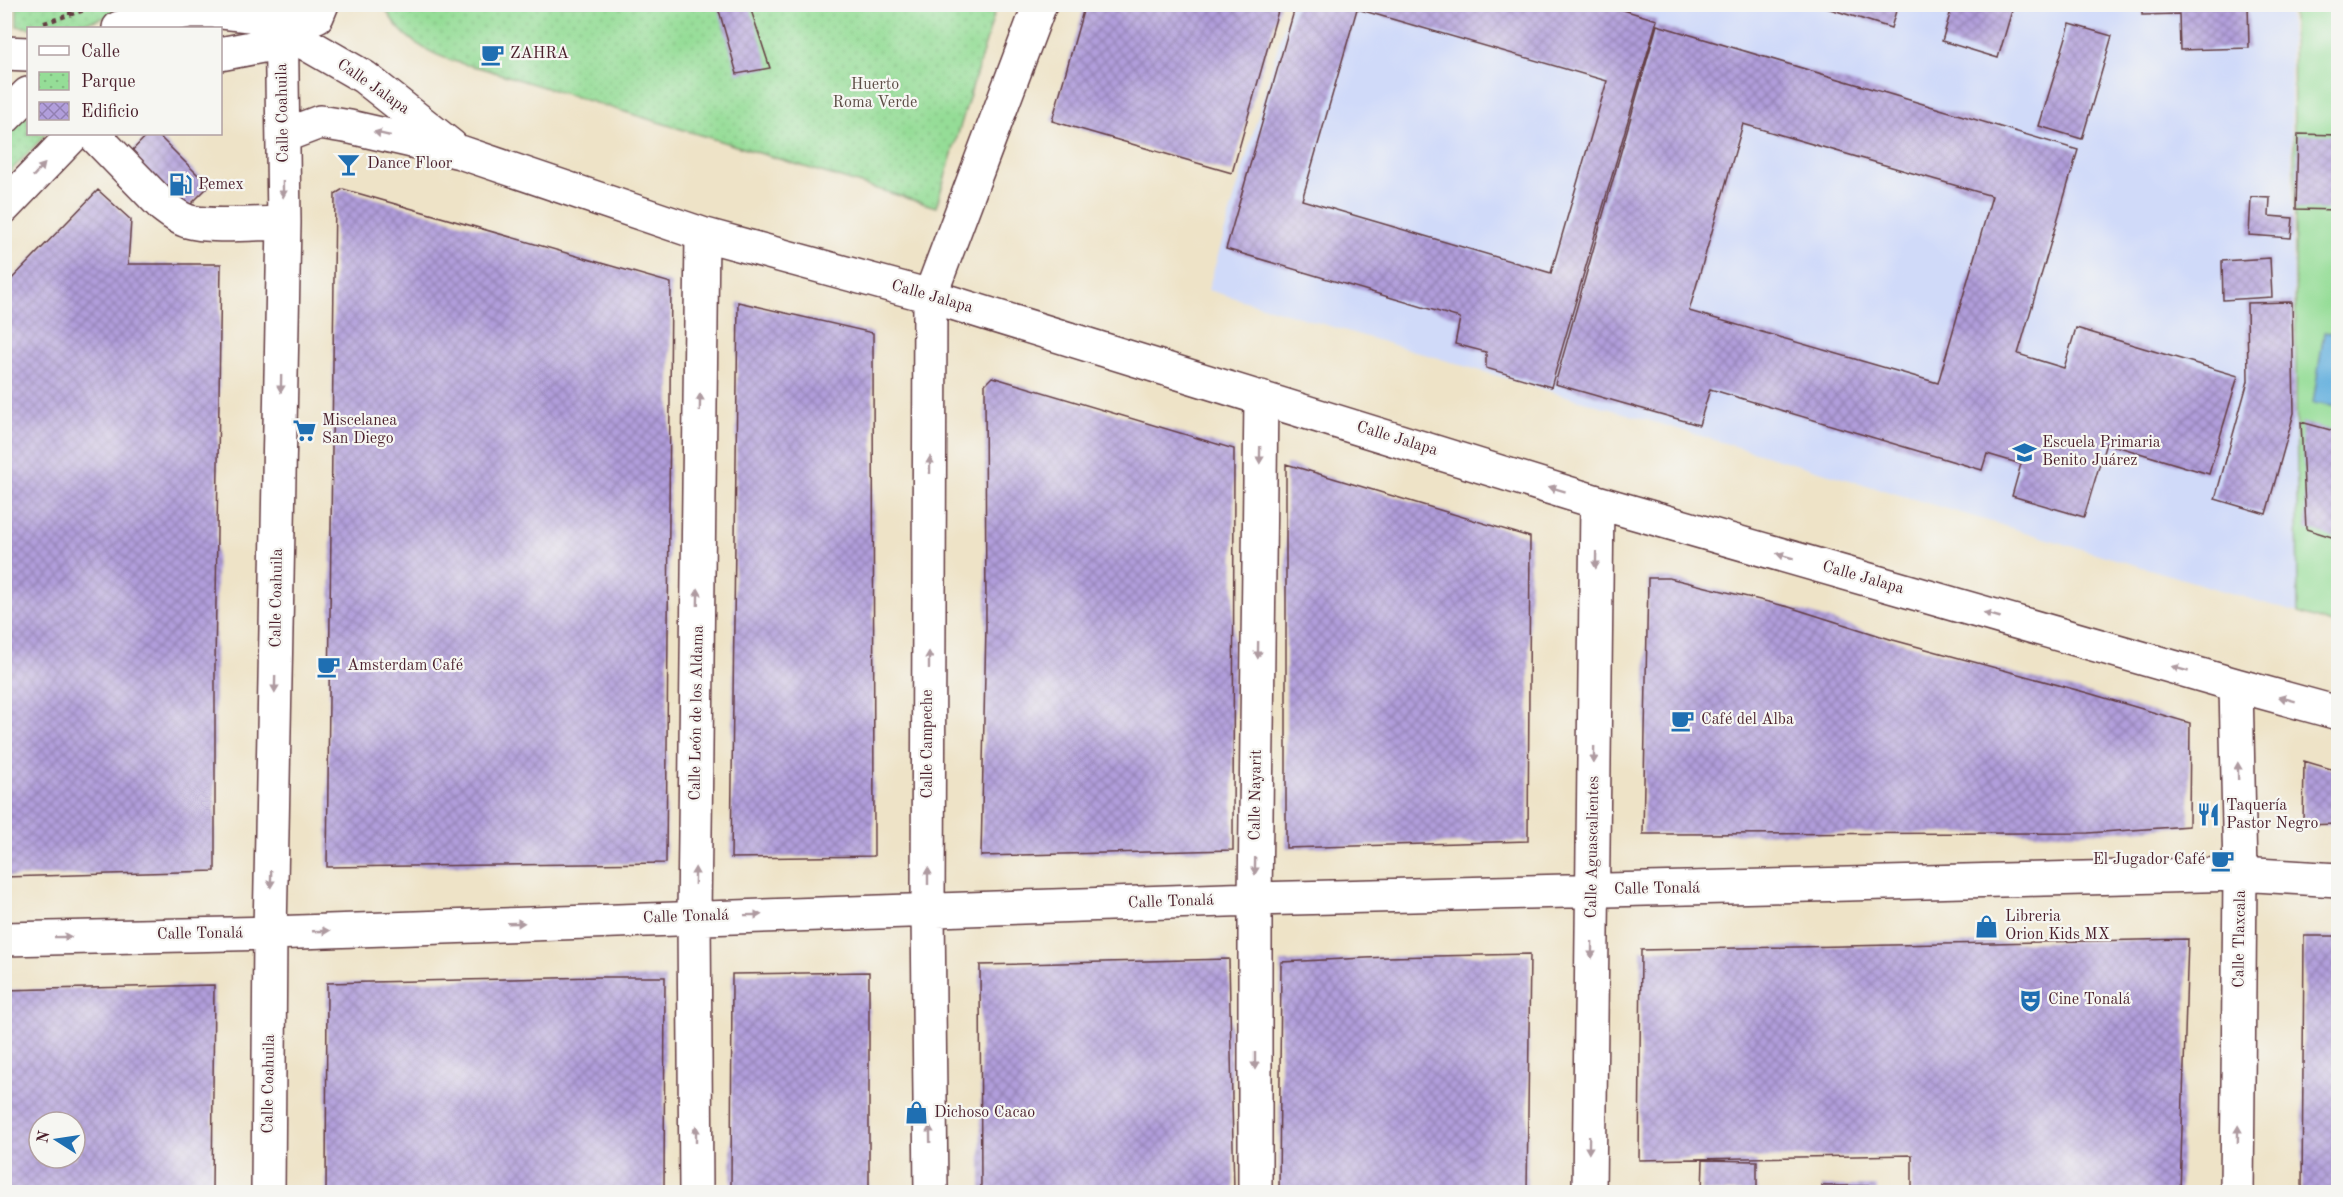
<svg xmlns="http://www.w3.org/2000/svg" width="2343" height="1197" font-family="'Old Standard TT',serif">
<style>
.built{fill:#d0daf9}
.green{fill:#95dd97;stroke:#707e61;stroke-width:1.5}
.park{fill:url(#park-dots);stroke:#707e61;stroke-width:1.5}
.water{fill:#65b0de;stroke:#586884;stroke-width:1.5}
.building{fill:url(#building-cross-hatch);fill-rule:evenodd}
.lines{fill:none;stroke-linecap:round;stroke-linejoin:round}
.minor-casing{stroke:#633c42;stroke-width:36}
.path{stroke:#633c42;stroke-width:4;stroke-dasharray:4.5 4.5;stroke-linecap:butt}
.minor{stroke:#fff;stroke-width:33}
.oneway{fill:#ae9aa0}
.labels{text-anchor:middle;dominant-baseline:central;stroke-width:4.5;stroke-linejoin:round;paint-order:stroke}
.poi-label{font-size:16px;fill:#4a1f2b;stroke:#f6f6f2;text-anchor:start}
.park-label{font-size:16px;fill:#5d4e46;stroke:#f6f6f2}
.street-label{font-size:16px;fill:#4a1f2b;stroke:#f6f6f2}
</style>
<defs>
<pattern id="park-dots" width="8" height="8" patternUnits="userSpaceOnUse" patternTransform="scale(1.5)"><rect width="8" height="8" fill="#95dd97"/><path d="M2 2h.1M6 6h.1" fill="none" stroke="#82bd82" stroke-width="1.8" stroke-linecap="round"/></pattern>
<pattern id="building-cross-hatch" width="8" height="8" patternUnits="userSpaceOnUse" patternTransform="scale(1.5)"><rect width="8" height="8" fill="#b19edb"/><path d="M0 0l8 8M0 8l8-8" fill="none" stroke="#9280b2"/></pattern>
</defs>
<rect width="100%" height="100%" fill="#f6f6f2"/>
<filter id="ink" filterUnits="userSpaceOnUse"><feTurbulence type="fractalNoise" baseFrequency=".0167" numOctaves="2"/><feDisplacementMap in="SourceGraphic" scale="12" xChannelSelector="R" yChannelSelector="G"/><feConvolveMatrix kernelMatrix="1 2 1 2 8 2 1 2 1" color-interpolation-filters="sRGB"/></filter>
<filter id="wash" filterUnits="userSpaceOnUse"><feTurbulence type="fractalNoise" baseFrequency=".008" numOctaves="4" result="noise"/><feDisplacementMap in="SourceGraphic" scale="24" xChannelSelector="R" yChannelSelector="G"/><feGaussianBlur stdDeviation="1.35" result="paint"/><feColorMatrix in="noise" values="0 0 0 0 0 0 0 0 0 0 0 0 0 0 0 0 0 1.4 0 .05"/><feComposite in="paint" operator="in"/></filter>
<g filter="url(#wash)">
<rect width="100%" height="100%" fill="#eee3c7"/>
<path class="built" d="M1290,5H2290L2298,613L1208,290Z"/>
<path class="green" d="M2293,5H2338V626L2298,613Z"/>
<path class="park" d="M17,5H146C104,17 62,35 17,26Z
M384,5H997L936,207L481,68C442,61 400,43 384,5Z
M28,103V134H46L5,177V130Z"/>
<path class="water" d="M2324,332L2338,334V407L2313,403Z"/>
<g id="blocks">
<path class="building" d="M715,4H749L770,68L737,74L720,14Z
M1085,4H1280L1232,173L1052,121Z
M1296,4H1603L1657,20L1551,387L1486,368V352L1455,344L1460,318L1226,249ZM1357,9L1607,81L1551,273L1302,200Z
M1814,4H1898L1891,28Z
M1953,4H2014L1998,58L1942,41Z
M2142,4H2248L2249,48L2180,50L2179,14L2142,15Z
M2070,24L2112,36L2082,139L2039,126Z
M1657,25L2078,150L2018,354L2064,368L2076,328L2238,376L2209,474L2106,443L2084,517L2012,496L2021,464L1987,454L1982,470L1710,389L1699,425L1555,384ZM1743,124L1992,196L1938,383L1689,311Z
M148,134H157L209,186L181,214L125,158Z
M2298,134L2338,135V210L2296,209Z
M343,189L671,283L666,863L327,867L335,194Z
M98,190L131,220L128,264H221L215,666V871L4,877V287Z
M2251,197L2270,198L2269,216L2293,218L2291,238L2249,235Z
M2270,258L2272,297L2223,300L2222,261Z
M738,302L873,333L874,856L731,858Z
M2292,302L2294,413L2266,514L2215,499L2248,381L2247,303Z
M992,377L1234,449L1233,850L981,856L986,626L985,384Z
M2301,422L2338,432V539L2306,529Z
M1286,464L1530,537L1528,841L1286,848Z
M1648,578H1669L1789,607L1893,640L2088,693L2190,723L2189,826L2088,833L1643,834Z
M2304,761L2338,771V824L2303,825Z
M2304,936H2338V1192H2302Z
M2188,939L2180,1192H1912V1155L1639,1160L1641,950Z
M1530,954L1527,1192H1279L1281,962L1387,957Z
M1229,959L1234,1192H981L980,965Z
M869,972V1192H731L732,974Z
M597,977H665L664,1192H326L327,983Z
M214,985L212,1192H4V990ZM39,1122H75V1158H39Z
M1703,1160L1757,1161V1192H1702Z
M1822,1186H1877V1192H1822Z"/>
</g>
</g>
<g filter="url(#ink)">
<use href="#blocks" fill-opacity="0" stroke="#633c42" stroke-width="1.5"/>
<g class="lines">
<defs>
<path id="minor" d="M119,28L159,17L189,11H213L258,16L364,77L451,146
M4,53L28,54
M220,54L262,46L282,29L317,16L322,4
M4,118L28,94
M93,134L163,206C171,212 178,218 187,221C210,228 258,223 284,223
M283,136L320,122L350,127L460,152L702,234L930,296L1597,502L2236,685L2338,713
M4,207L74,134
M2236,685L2240,874L2237,1192
M4,939L270,933L1255,899L2240,874L2338,880
M268,1192L270,933L284,223L281,4
M696,1192L694,917L702,234
M931,1192L928,911L930,296L1040,4
M1255,1192V899L1261,397
M1589,1192L1597,502"/>
</defs>
<use href="#minor" class="minor-casing"/>
<path class="path" d="M70,15V4
M44,23L88,9"/>
<use href="#minor" class="minor"/>
</g>
<defs><path id="oneway-solid" d="M-6-.8H1V-3.2L6.5 0L1 3.2V.8H-6Z" transform="scale(1.5)"/></defs>
<g class="oneway">
<use href="#oneway-solid" transform="translate(382 134) rotate(-167)"/>
<use href="#oneway-solid" transform="translate(39 170) rotate(-47)"/>
<use href="#oneway-solid" transform="translate(283 189) rotate(89)"/>
<use href="#oneway-solid" transform="translate(281 384) rotate(91)"/>
<use href="#oneway-solid" transform="translate(700 402) rotate(-89)"/>
<use href="#oneway-solid" transform="translate(1260 455) rotate(91)"/>
<use href="#oneway-solid" transform="translate(930 465) rotate(-90)"/>
<use href="#oneway-solid" transform="translate(1557 489) rotate(-163)"/>
<use href="#oneway-solid" transform="translate(1785 556) rotate(-164)"/>
<use href="#oneway-solid" transform="translate(1596 560) rotate(91)"/>
<use href="#oneway-solid" transform="translate(698 597) rotate(-89)"/>
<use href="#oneway-solid" transform="translate(1992 615) rotate(-164)"/>
<use href="#oneway-solid" transform="translate(1258 650) rotate(91)"/>
<use href="#oneway-solid" transform="translate(929 660) rotate(-90)"/>
<use href="#oneway-solid" transform="translate(2180 669) rotate(-164)"/>
<use href="#oneway-solid" transform="translate(275 684) rotate(91)"/>
<use href="#oneway-solid" transform="translate(2287 699) rotate(-165)"/>
<use href="#oneway-solid" transform="translate(1594 755) rotate(91)"/>
<use href="#oneway-solid" transform="translate(2238 771) rotate(-91)"/>
<use href="#oneway-solid" transform="translate(1255 866) rotate(91)"/>
<use href="#oneway-solid" transform="translate(695 876) rotate(-89)"/>
<use href="#oneway-solid" transform="translate(928 876) rotate(-90)"/>
<use href="#oneway-solid" transform="translate(271 879) rotate(91)"/>
<use href="#oneway-solid" transform="translate(753 915) rotate(-1)"/>
<use href="#oneway-solid" transform="translate(516 923) rotate(-2)"/>
<use href="#oneway-solid" transform="translate(321 931) rotate(-2)"/>
<use href="#oneway-solid" transform="translate(63 937) rotate(-1)"/>
<use href="#oneway-solid" transform="translate(1592 950) rotate(91)"/>
<use href="#oneway-solid" transform="translate(1255 1061) rotate(90)"/>
<use href="#oneway-solid" transform="translate(696 1134) rotate(-90)"/>
<use href="#oneway-solid" transform="translate(930 1134) rotate(-91)"/>
<use href="#oneway-solid" transform="translate(2238 1134) rotate(-89)"/>
<use href="#oneway-solid" transform="translate(1589 1145) rotate(91)"/>
</g>
</g>
<defs>
<symbol id="cafe-bare" viewBox="-9 -9 18 18"><path d="M-5.5-4.5H6V0H3Q3 3.5 0 3.5H-2.5Q-5.5 3.5-5.5 0ZM3-3.2v2h1.7v-2ZM-6 4.5H4V6H-6Z" fill="#1f6fb2" stroke="#f6f6f2" stroke-width="2.5" paint-order="stroke"/></symbol>
<symbol id="bar-bare" viewBox="-9 -9 18 18"><path d="M-6-5H6L.8 .8V4.5H3.5V6h-7V4.5H-.8V.8Z" fill="#1f6fb2" stroke="#f6f6f2" stroke-width="2.5" paint-order="stroke"/></symbol>
<symbol id="fuel-bare" viewBox="-9 -9 18 18"><path d="M-5.5-6h7V0h2V4h1.3V-2.5L3-4.5l.8-.8L6-3V5H2.5V1h-1V6h-7ZM-4.2-4.7v3.2H.2V-4.7Z" fill="#1f6fb2" stroke="#f6f6f2" stroke-width="2.5" paint-order="stroke"/></symbol>
<symbol id="supermarket-bare" viewBox="-9 -9 18 18"><path d="M-6-5.5h2.5l.6 2H6L4.5 2H-2.5L-4.4-4H-6ZM-1.5 3.2a1.3 1.3 0 1 0 .1 0ZM3 3.2a1.3 1.3 0 1 0 .1 0Z" fill="#1f6fb2" stroke="#f6f6f2" stroke-width="2.5" paint-order="stroke"/></symbol>
<symbol id="school-bare" viewBox="-9 -9 18 18"><path d="M0-5L7-2L0 1L-7-2ZM-4 1L0 2.5L4 1V4Q0 6-4 4Z" fill="#1f6fb2" stroke="#f6f6f2" stroke-width="2.5" paint-order="stroke"/></symbol>
<symbol id="restaurant-bare" viewBox="-9 -9 18 18"><path d="M-5-6h1v4h1v-4h1v4h1v-4h1v5L-1.5 .5V6h-2V.5L-5-1ZM5-6V6H3V1.5H1.5Q1.5-4 5-6Z" fill="#1f6fb2" stroke="#f6f6f2" stroke-width="2.5" paint-order="stroke"/></symbol>
<symbol id="shop-bare" viewBox="-9 -9 18 18"><path d="M-5-2.5h2.3a2.7 3.5 0 0 1 5.4 0H5L5.5 6h-11ZM-1.5-2.5h3a1.5 2.3 0 0 0-3 0Z" fill="#1f6fb2" stroke="#f6f6f2" stroke-width="2.5" paint-order="stroke"/></symbol>
<symbol id="theatre-bare" viewBox="-9 -9 18 18"><path d="M-5-5.5Q0-4 5-5.5V0Q5 5 0 6Q-5 5-5 0ZM-3.3-2.5H-1v1.5H-3.3ZM1-2.5H3.3v1.5H1ZM-2.8 1Q0 5.5 2.8 1Z" fill="#1f6fb2" stroke="#f6f6f2" stroke-width="2.5" paint-order="stroke"/></symbol>
</defs>
<g fill-rule="evenodd">
<use href="#cafe-bare" x="476" y="38" width="33" height="33"/>
<use href="#bar-bare" x="332" y="148" width="33" height="33"/>
<use href="#fuel-bare" x="164" y="168" width="33" height="33"/>
<use href="#supermarket-bare" x="288" y="414" width="33" height="33"/>
<use href="#school-bare" x="2008" y="436" width="33" height="33"/>
<use href="#cafe-bare" x="312" y="650" width="33" height="33"/>
<use href="#cafe-bare" x="1666" y="704" width="33" height="33"/>
<use href="#restaurant-bare" x="2192" y="798" width="33" height="33"/>
<use href="#cafe-bare" x="2206" y="844" width="33" height="33"/>
<use href="#shop-bare" x="1970" y="910" width="33" height="33"/>
<use href="#theatre-bare" x="2014" y="984" width="33" height="33"/>
<use href="#shop-bare" x="900" y="1096" width="33" height="33"/>
</g>
<g class="labels">
<g class="poi-label">
<text x="510" y="54">ZAHRA</text>
<text x="367" y="164">Dance Floor</text>
<text x="198" y="185">Pemex</text>
<text x="322" y="421">Miscelanea<tspan x="322" dy="18">San Diego</tspan></text>
<text x="2042" y="443">Escuela Primaria<tspan x="2042" dy="18">Benito Juárez</tspan></text>
<text x="347" y="666">Amsterdam Café</text>
<text x="1701" y="720">Café del Alba</text>
<text x="2226" y="806">Taquería<tspan x="2226" dy="18">Pastor Negro</tspan></text>
<text x="2205" y="860" text-anchor="end">El Jugador Café</text>
<text x="2005" y="917">Libreria<tspan x="2005" dy="18">Orion Kids MX</tspan></text>
<text x="2048" y="1000">Cine Tonalá</text>
<text x="934" y="1113">Dichoso Cacao</text>
</g>
<g class="park-label">
<text x="875" y="85">Huerto<tspan x="875" dy="18">Roma Verde</tspan></text>
</g>
<g class="street-label">
<text transform="translate(373 87) rotate(35)">Calle Jalapa</text>
<text transform="translate(283 113) rotate(-91)">Calle Coahuila</text>
<text transform="translate(932 297) rotate(16)">Calle Jalapa</text>
<text transform="translate(1397 439) rotate(17)">Calle Jalapa</text>
<text transform="translate(1863 578) rotate(16)">Calle Jalapa</text>
<text transform="translate(277 598) rotate(-89)">Calle Coahuila</text>
<text transform="translate(697 713) rotate(-89)">Calle León de los Aldama</text>
<text transform="translate(928 744) rotate(-90)">Calle Campeche</text>
<text transform="translate(1256 795) rotate(-89)">Calle Nayarit</text>
<text transform="translate(1593 847) rotate(-89)">Calle Aguascalientes</text>
<text transform="translate(1657 889) rotate(-1)">Calle Tonalá</text>
<text transform="translate(1171 902) rotate(-2)">Calle Tonalá</text>
<text transform="translate(686 917) rotate(-2)">Calle Tonalá</text>
<text transform="translate(200 934) rotate(-1)">Calle Tonalá</text>
<text transform="translate(2240 939) rotate(-89)">Calle Tlaxcala</text>
<text transform="translate(269 1084) rotate(-89)">Calle Coahuila</text>
</g>
</g>
<rect width="2343" height="1197" fill="none" stroke="#f6f6f2" stroke-width="24"/>
<rect x="27" y="27" width="195" height="108" fill="#f6f6f2" stroke="#b1a0a2" stroke-width="1.5"/>
<rect x="39" y="46" width="30" height="9" fill="#ffffff" stroke="#b1a0a2" stroke-width="1.5"/>
<text x="81" y="57" font-size="18" fill="#4a1f2b">Calle</text>
<rect x="39" y="72" width="30" height="18" fill="url(#park-dots)" stroke="#b1a0a2" stroke-width="1.5"/>
<text x="81" y="87" font-size="18" fill="#4a1f2b">Parque</text>
<rect x="39" y="102" width="30" height="18" fill="url(#building-cross-hatch)" stroke="#b1a0a2" stroke-width="1.5"/>
<text x="81" y="117" font-size="18" fill="#4a1f2b">Edificio</text>
<g transform="translate(57 1140) rotate(282)"><circle r="28" fill="#f6f6f2" stroke="#b1a0a2" stroke-width="1.5"/>
<path d="M0-4.5L10 22L0 15L-10 22Z" fill="#1f6fb2"/>
<text y="-9" font-size="16" font-weight="bold" text-anchor="middle" fill="#4a1f2b">N</text>
</g>
</svg>
